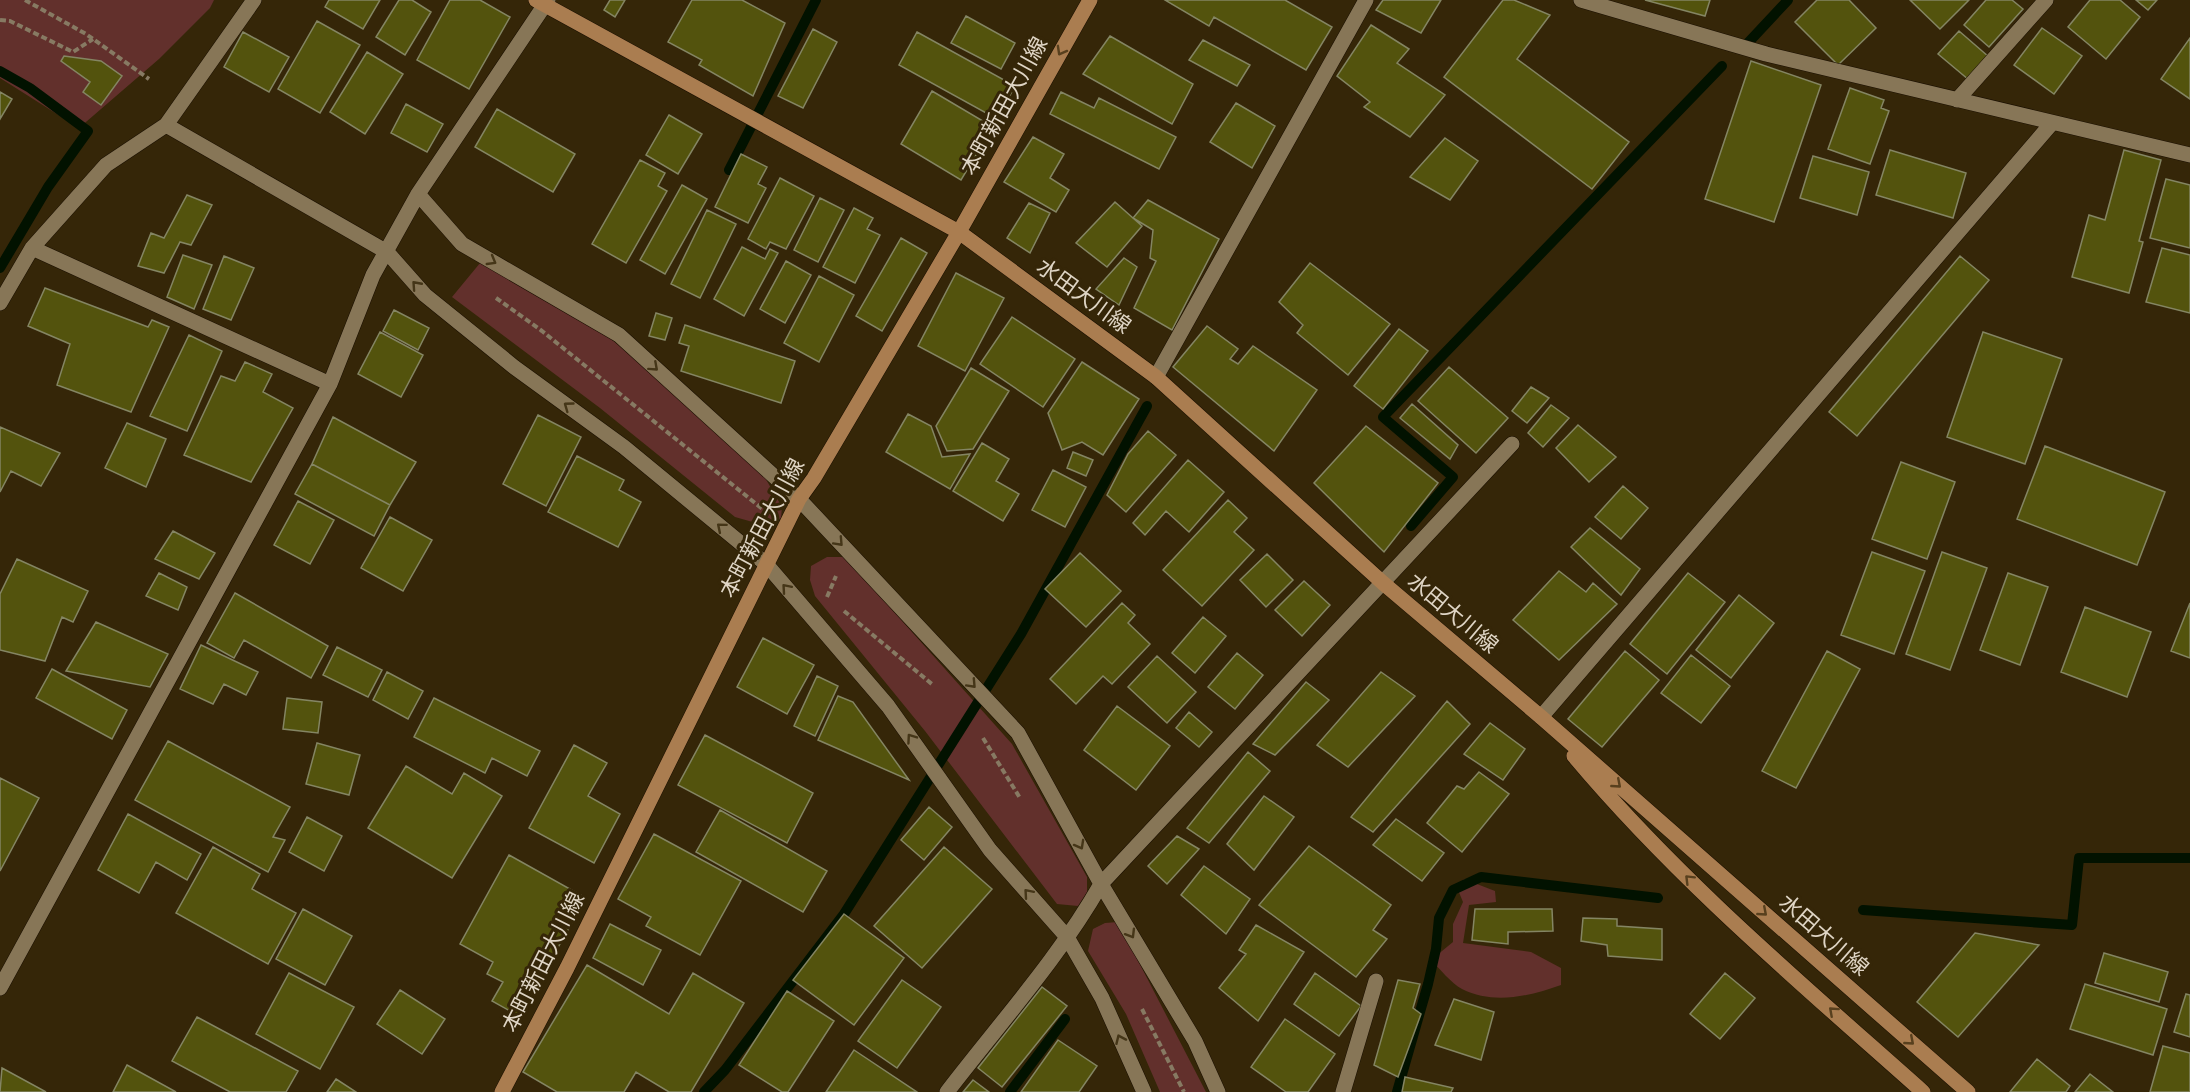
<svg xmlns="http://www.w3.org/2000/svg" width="2190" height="1092" font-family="Signika,'Noto Sans JP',sans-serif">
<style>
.green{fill:#62302c}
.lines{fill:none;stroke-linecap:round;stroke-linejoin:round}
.stream{stroke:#021200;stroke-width:10}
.building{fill:#53530d;stroke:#848563;stroke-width:1.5}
.minor-casing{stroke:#1a0f00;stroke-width:16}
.secondary-casing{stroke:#1a0f00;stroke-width:16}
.path{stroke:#877a63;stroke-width:4;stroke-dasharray:6 3;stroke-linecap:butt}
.minor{stroke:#877657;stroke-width:15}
.secondary{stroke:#aa7d50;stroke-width:15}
.oneway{stroke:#58401e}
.oneway2{stroke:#453618}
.labels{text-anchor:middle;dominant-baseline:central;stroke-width:6;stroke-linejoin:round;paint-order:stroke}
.street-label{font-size:22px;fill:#dfd5c5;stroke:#352608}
</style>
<rect width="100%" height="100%" fill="#352608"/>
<path class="green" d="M0,0H214L210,8L159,59L79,128L0,78Z
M485,257L603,332L757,464L782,507L781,518L770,527L735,517L600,408L452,297Z
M827,557H845L1012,744L1087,877V892L1078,906L1057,904L925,731L815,596L810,580L811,566Z
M1464,879L1495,891L1496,902L1469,905L1463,943L1531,952L1561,968V985C1530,996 1494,1005 1462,989C1451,983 1440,969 1431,960L1453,942V924L1463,902L1458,890Z
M1118,922L1206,1092H1160L1126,1014L1088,951L1093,929L1105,923Z"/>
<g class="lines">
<path class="stream" d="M1746,45L1788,0
M0,71L30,88L88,131L48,187L0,268
M729,170L816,0
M1411,526L1453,477L1383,417L1722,66
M1863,910L2072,925L2079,858H2190
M704,1092L725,1070L844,914L1021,634L1147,406
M1010,1092L1065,1019
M1397,1092L1428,984L1436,949L1439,918L1453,890L1481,877L1658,898"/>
</g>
<path class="building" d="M329,0H380L363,29L325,7Z
M399,0H412L431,12L405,55L376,37Z
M450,0H480L510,17L469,89L417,60Z
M610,0H625L615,17L604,10Z
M692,0H742L785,23L753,96L699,65L702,60L668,42Z
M1165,0H1285L1332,27L1306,70L1214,17L1209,26Z
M1383,0H1441L1421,33L1376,10Z
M1503,0H1514L1550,15L1517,59L1629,142L1592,189L1444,77Z
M1645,0H1710L1705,16Z
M1817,0H1849L1876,28L1838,65L1795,22Z
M1910,0H1969L1940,29Z
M1986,0H2012L2023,9L1989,47L1964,25Z
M2090,0H2120L2140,17L2106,59L2068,27Z
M2136,0H2157L2148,10Z
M966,16L1015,43L1001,69L951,43Z
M317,21L360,45L320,113L278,89Z
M1371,25L1409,49L1397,63L1445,95L1410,137L1364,107L1370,102L1337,76Z
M2042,28L2082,56L2054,94L2014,65Z
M813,29L837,42L803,108L778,96Z
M1959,31L1989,57L1969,80L1938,54Z
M243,32L289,57L269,92L224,67Z
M917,32L1015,86L997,119L899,65Z
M1110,36L1193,84L1172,124L1083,74Z
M2190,38V99L2161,79Z
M1203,40L1250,65L1237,86L1189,60Z
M367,52L403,74L365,134L330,112Z
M64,56L101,61L122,76L101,105L83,92L90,82L61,61Z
M1751,61L1821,85L1774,222L1705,199Z
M1850,88L1884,100L1881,108L1889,111L1870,164L1828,149Z
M932,91L993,127L961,180L901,144Z
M0,92L12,99L0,119Z
M1061,92L1094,108L1099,98L1176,137L1159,169L1050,114Z
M1236,103L1275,126L1252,168L1210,142Z
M406,104L443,124L427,152L391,133Z
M497,109L575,154L553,192L475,147Z
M669,115L702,134L678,174L646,155Z
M1033,137L1064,154L1050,178L1069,190L1056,212L1004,182Z
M1445,138L1478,161L1450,200L1410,177Z
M1890,150L1966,173L1953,218L1876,195Z
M2124,150L2161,160L2139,241L2143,242L2129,293L2072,277L2089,215L2105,220Z
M741,154L767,167L758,184L766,188L748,223L715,207Z
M1813,156L1869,172L1857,215L1800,198Z
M640,160L665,173L658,186L667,191L626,263L592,244Z
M780,178L814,196L786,249L770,242L766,249L748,239Z
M2166,179L2190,185V248L2150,238Z
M682,185L707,199L665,274L640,260Z
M187,195L212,205L191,245L180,242L164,273L138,266L151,233L164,238Z
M820,198L844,210L818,262L794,250Z
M1148,200L1219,239L1172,330L1134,308L1156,261L1150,258L1153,230L1133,218Z
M1115,202L1142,226L1107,267L1076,243Z
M1029,203L1050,213L1030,253L1007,238Z
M854,208L873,218L867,229L880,235L855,283L823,267Z
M707,210L736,224L700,298L671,284Z
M901,238L927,253L882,331L856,316Z
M742,247L765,259L770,249L778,253L744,316L714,299Z
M2162,248L2190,255V313L2146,302Z
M183,255L212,265L194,309L167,297Z
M224,256L254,268L231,320L203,309Z
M1960,256L1989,280L1857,436L1829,412Z
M1124,258L1137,267L1119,305L1096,289Z
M786,261L811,275L785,323L760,309Z
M1310,263L1390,324L1348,375L1297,333L1303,325L1279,302Z
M956,273L1004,298L965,371L918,346Z
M819,276L854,295L819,362L784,343Z
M45,288L148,327L152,320L169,327L131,412L57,385L70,344L28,326Z
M394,310L429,328L418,350L383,331Z
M656,313L672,318L665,340L649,336Z
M1012,317L1075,359L1043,407L980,364Z
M685,325L795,361L781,403L681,371L689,346L679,343Z
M1207,326L1238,349L1230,359L1238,364L1253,346L1317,390L1274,451L1173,367Z
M1399,329L1428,351L1383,409L1354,386Z
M380,332L423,355L401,397L358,374Z
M1983,332L2062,359L2025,464L1947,437Z
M189,335L222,351L187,431L150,416Z
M245,362L272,374L263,392L293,408L251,482L184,455L221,376L235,381Z
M1082,362L1139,399L1103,455L1082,442L1062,450L1048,413Z
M1449,367L1508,418L1476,453L1418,401Z
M971,368L1009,391L973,449L947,451L936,426Z
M1531,387L1549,398L1527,423L1512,411Z
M1412,404L1458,445L1450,459L1400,418Z
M1551,405L1569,418L1543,447L1528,433Z
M908,414L931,426L942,457L970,454L950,489L886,452Z
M538,415L581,437L546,506L503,484Z
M333,417L416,462L390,505L312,464Z
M127,423L166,439L146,487L105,468Z
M1578,425L1616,457L1589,482L1556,448Z
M1366,426L1438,483L1384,552L1314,483Z
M0,427L60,453L41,486L11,471L0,492Z
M1148,431L1176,455L1126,512L1107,495L1128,454Z
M982,443L1009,459L996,481L1019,494L1003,521L953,491Z
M2045,446L2165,492L2137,565L2017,519Z
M1073,452L1093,460L1086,476L1067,468Z
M577,456L624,480L619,490L641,502L618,547L548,512Z
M1188,460L1224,492L1189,532L1166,511L1145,535L1133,523Z
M1901,462L1955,482L1927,559L1872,539Z
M312,464L390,505L374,536L295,494Z
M1053,470L1086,487L1065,527L1032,510Z
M1623,486L1648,508L1621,539L1595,517Z
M1228,500L1247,518L1234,532L1254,550L1202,606L1163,570Z
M298,501L334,520L310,564L274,545Z
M390,517L432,540L403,591L361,568Z
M1590,528L1640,569L1621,595L1571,547Z
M173,531L215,553L199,579L155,559Z
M1872,552L1925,571L1894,654L1841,635Z
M1942,552L1987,568L1950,670L1906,654Z
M1080,553L1121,591L1086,627L1045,589Z
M1267,554L1293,580L1266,607L1240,580Z
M17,559L88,591L73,622L62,617L45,661L0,650V594Z
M1559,571L1586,592L1593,583L1617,604L1559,660L1513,620Z
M159,573L187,587L178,610L146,596Z
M1688,573L1725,602L1667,674L1630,644Z
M2008,573L2048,587L2020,665L1980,650Z
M1304,581L1330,605L1302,636L1275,610Z
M235,593L328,646L311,678L244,640L234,658L207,643Z
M1739,595L1774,623L1731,678L1696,650Z
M1122,603L1135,615L1128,623L1150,644L1112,684L1103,676L1076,704L1050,679Z
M2190,603V658L2171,651Z
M2085,607L2151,632L2127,697L2061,672Z
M1203,617L1226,636L1195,673L1172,653Z
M96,622L168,654L150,687L66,671Z
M763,638L814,665L787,714L737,687Z
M201,645L258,672L246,695L224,684L213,704L180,689Z
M337,647L382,670L368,697L323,675Z
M1625,651L1659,680L1602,747L1568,719Z
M1827,651L1860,669L1796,788L1762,771Z
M1237,653L1263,675L1235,709L1208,687Z
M1691,655L1730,686L1701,723L1661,693Z
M1157,656L1196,692L1167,723L1128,687Z
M52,669L127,710L112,739L36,698Z
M387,672L423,691L408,719L373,700Z
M1381,672L1415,696L1348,767L1317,745Z
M817,676L838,686L815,736L794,726Z
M1306,682L1329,700L1275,755L1253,744Z
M838,696L853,702L909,780L818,740Z
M287,698L322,702L318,733L283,729Z
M434,698L540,751L527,776L492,758L485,773L414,737Z
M1447,701L1470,724L1373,832L1351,817Z
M1117,706L1170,746L1136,790L1084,750Z
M1189,712L1212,732L1199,747L1176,728Z
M1490,723L1525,749L1503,780L1464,754Z
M705,735L813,793L787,843L678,785Z
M168,741L290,807L273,837L285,840L268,872L135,800Z
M317,743L360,755L349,795L306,784Z
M574,745L607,763L588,796L620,814L594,863L529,828Z
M1248,752L1270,771L1209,843L1187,828Z
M406,766L452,794L464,773L502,796L452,878L368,828Z
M1479,772L1509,794L1462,852L1427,823L1457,786L1464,789Z
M0,778L39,798L0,871Z
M1264,796L1294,817L1254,870L1227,844Z
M929,807L952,827L924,860L901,840Z
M720,810L827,871L803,912L696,852Z
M128,814L201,854L187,880L156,862L139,893L98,870Z
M307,817L342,836L324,871L289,852Z
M1396,819L1444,853L1422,881L1373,845Z
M654,834L741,881L700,955L646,926L651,917L618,899Z
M1177,836L1199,849L1167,884L1148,866Z
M1309,846L1391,905L1373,930L1387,939L1356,977L1259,905Z
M213,847L260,874L252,889L296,913L268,964L176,913Z
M944,847L992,889L922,968L874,926Z
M509,855L586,898L519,1016L492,1001L503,982L487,974L493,962L460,944Z
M1204,866L1250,899L1226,934L1181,895Z
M303,909L352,936L325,985L276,959Z
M1475,909H1552L1553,931L1508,932V944L1472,940Z
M844,914L904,958L854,1025L793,980Z
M1583,918L1617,919V926L1662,929V960L1608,956L1607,945L1581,941Z
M610,924L661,950L643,985L593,958Z
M1256,925L1304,952L1258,1021L1219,988L1246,954L1239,950Z
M1975,933L2039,945L1958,1037L1917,1002Z
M2104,953L2168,972L2159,1002L2095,983Z
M587,965L669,1014L693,973L744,1003L691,1092H669L636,1072L624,1092H557L523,1072Z
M289,973L354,1007L320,1069L256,1034Z
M1315,973L1361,1006L1339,1036L1294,1004Z
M1725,973L1755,998L1720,1039L1690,1014Z
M902,980L941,1007L897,1068L858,1041Z
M1398,980L1420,984L1413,1008L1421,1014L1398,1077L1374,1065Z
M2085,984L2167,1009L2153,1055L2070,1029Z
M1042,987L1067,1006L1002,1087L978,1068Z
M400,990L445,1019L422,1054L377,1024Z
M787,991L834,1021L788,1092H782L739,1065Z
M2186,994L2190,995V1037L2174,1032Z
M1454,999L1494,1012L1481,1060L1435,1045Z
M197,1017L298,1071L286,1092H230L172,1061Z
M1285,1019L1335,1054L1308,1092H1286L1251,1067Z
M1058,1040L1097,1066L1079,1092H1021Z
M2163,1046L2190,1053V1092H2150Z
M854,1050L917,1092H826Z
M2037,1059L2070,1086L2066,1092H2010Z
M127,1065L176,1092H113Z
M2,1068L46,1092H0Z
M2090,1074L2113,1092H2075Z
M1405,1077L1453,1088L1451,1092H1402Z
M336,1079L356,1092H327Z
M973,1080L989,1092H963Z"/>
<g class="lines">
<defs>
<path id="minor" d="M1581,0L1766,54L2190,155
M1957,100L2046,0
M166,125L387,252L425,295L514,367L624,447L766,564L888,706L990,850L1067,937L1102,998L1144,1092
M418,194L462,244L619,335L799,499L1018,733L1101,884L1195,1041L1218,1092
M32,248L330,384
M0,303L32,248L106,165L166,125L254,0
M1156,377L1366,0
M1541,717L2052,123
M0,988L330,384L373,275L418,194L548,0
M947,1092C999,1024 1059,958 1101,884L1512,444
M1343,1092L1376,981"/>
<path id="secondary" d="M536,0L959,232L1156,377L1383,583L1541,717L1968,1092
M1574,756C1678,880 1803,985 1923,1092
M502,1092L567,968L799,499L814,478L959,232L1090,0"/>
</defs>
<use href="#minor" class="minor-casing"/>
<use href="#secondary" class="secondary-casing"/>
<path class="path" d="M25,0L86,34L149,79
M0,20L10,21L73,52L93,39
M496,298L542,331L765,511
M827,597L836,576
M844,611L933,685
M983,738L1020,798
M1142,1009L1184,1092"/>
<use href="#minor" class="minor"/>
<use href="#secondary" class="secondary"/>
</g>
<defs><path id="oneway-chevron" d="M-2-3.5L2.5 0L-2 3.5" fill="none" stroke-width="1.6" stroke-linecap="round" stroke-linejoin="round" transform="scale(1.5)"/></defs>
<g class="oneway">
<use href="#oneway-chevron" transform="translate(1061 51) rotate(119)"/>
<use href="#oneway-chevron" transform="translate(1617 784) rotate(41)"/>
<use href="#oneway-chevron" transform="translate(1689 879) rotate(-135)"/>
<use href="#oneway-chevron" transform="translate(1763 912) rotate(41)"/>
<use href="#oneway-chevron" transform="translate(1833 1011) rotate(-138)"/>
<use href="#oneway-chevron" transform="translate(1910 1041) rotate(41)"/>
</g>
<g class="oneway2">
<use href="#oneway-chevron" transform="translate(492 261) rotate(30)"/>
<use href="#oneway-chevron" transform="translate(416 285) rotate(-132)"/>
<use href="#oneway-chevron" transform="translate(654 367) rotate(42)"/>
<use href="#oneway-chevron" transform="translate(568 406) rotate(-144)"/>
<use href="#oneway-chevron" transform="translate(721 527) rotate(-140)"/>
<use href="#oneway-chevron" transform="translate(839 542) rotate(47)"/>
<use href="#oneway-chevron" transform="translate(786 588) rotate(-131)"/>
<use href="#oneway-chevron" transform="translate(972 684) rotate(47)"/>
<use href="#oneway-chevron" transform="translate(911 738) rotate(-125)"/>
<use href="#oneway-chevron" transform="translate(1080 845) rotate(61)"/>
<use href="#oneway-chevron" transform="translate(1028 893) rotate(-131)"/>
<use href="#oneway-chevron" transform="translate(1131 934) rotate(59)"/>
<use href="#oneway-chevron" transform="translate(1120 1039) rotate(-114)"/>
</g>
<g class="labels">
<g class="street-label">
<text transform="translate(1004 106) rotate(-61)">本町新田大川線</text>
<text transform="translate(1084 296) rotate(36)">水田大川線</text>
<text transform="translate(762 528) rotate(-62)">本町新田大川線</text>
<text transform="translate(1453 613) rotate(40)">水田大川線</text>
<text transform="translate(1824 935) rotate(41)">水田大川線</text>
<text transform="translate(543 962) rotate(-63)">本町新田大川線</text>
</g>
</g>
</svg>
